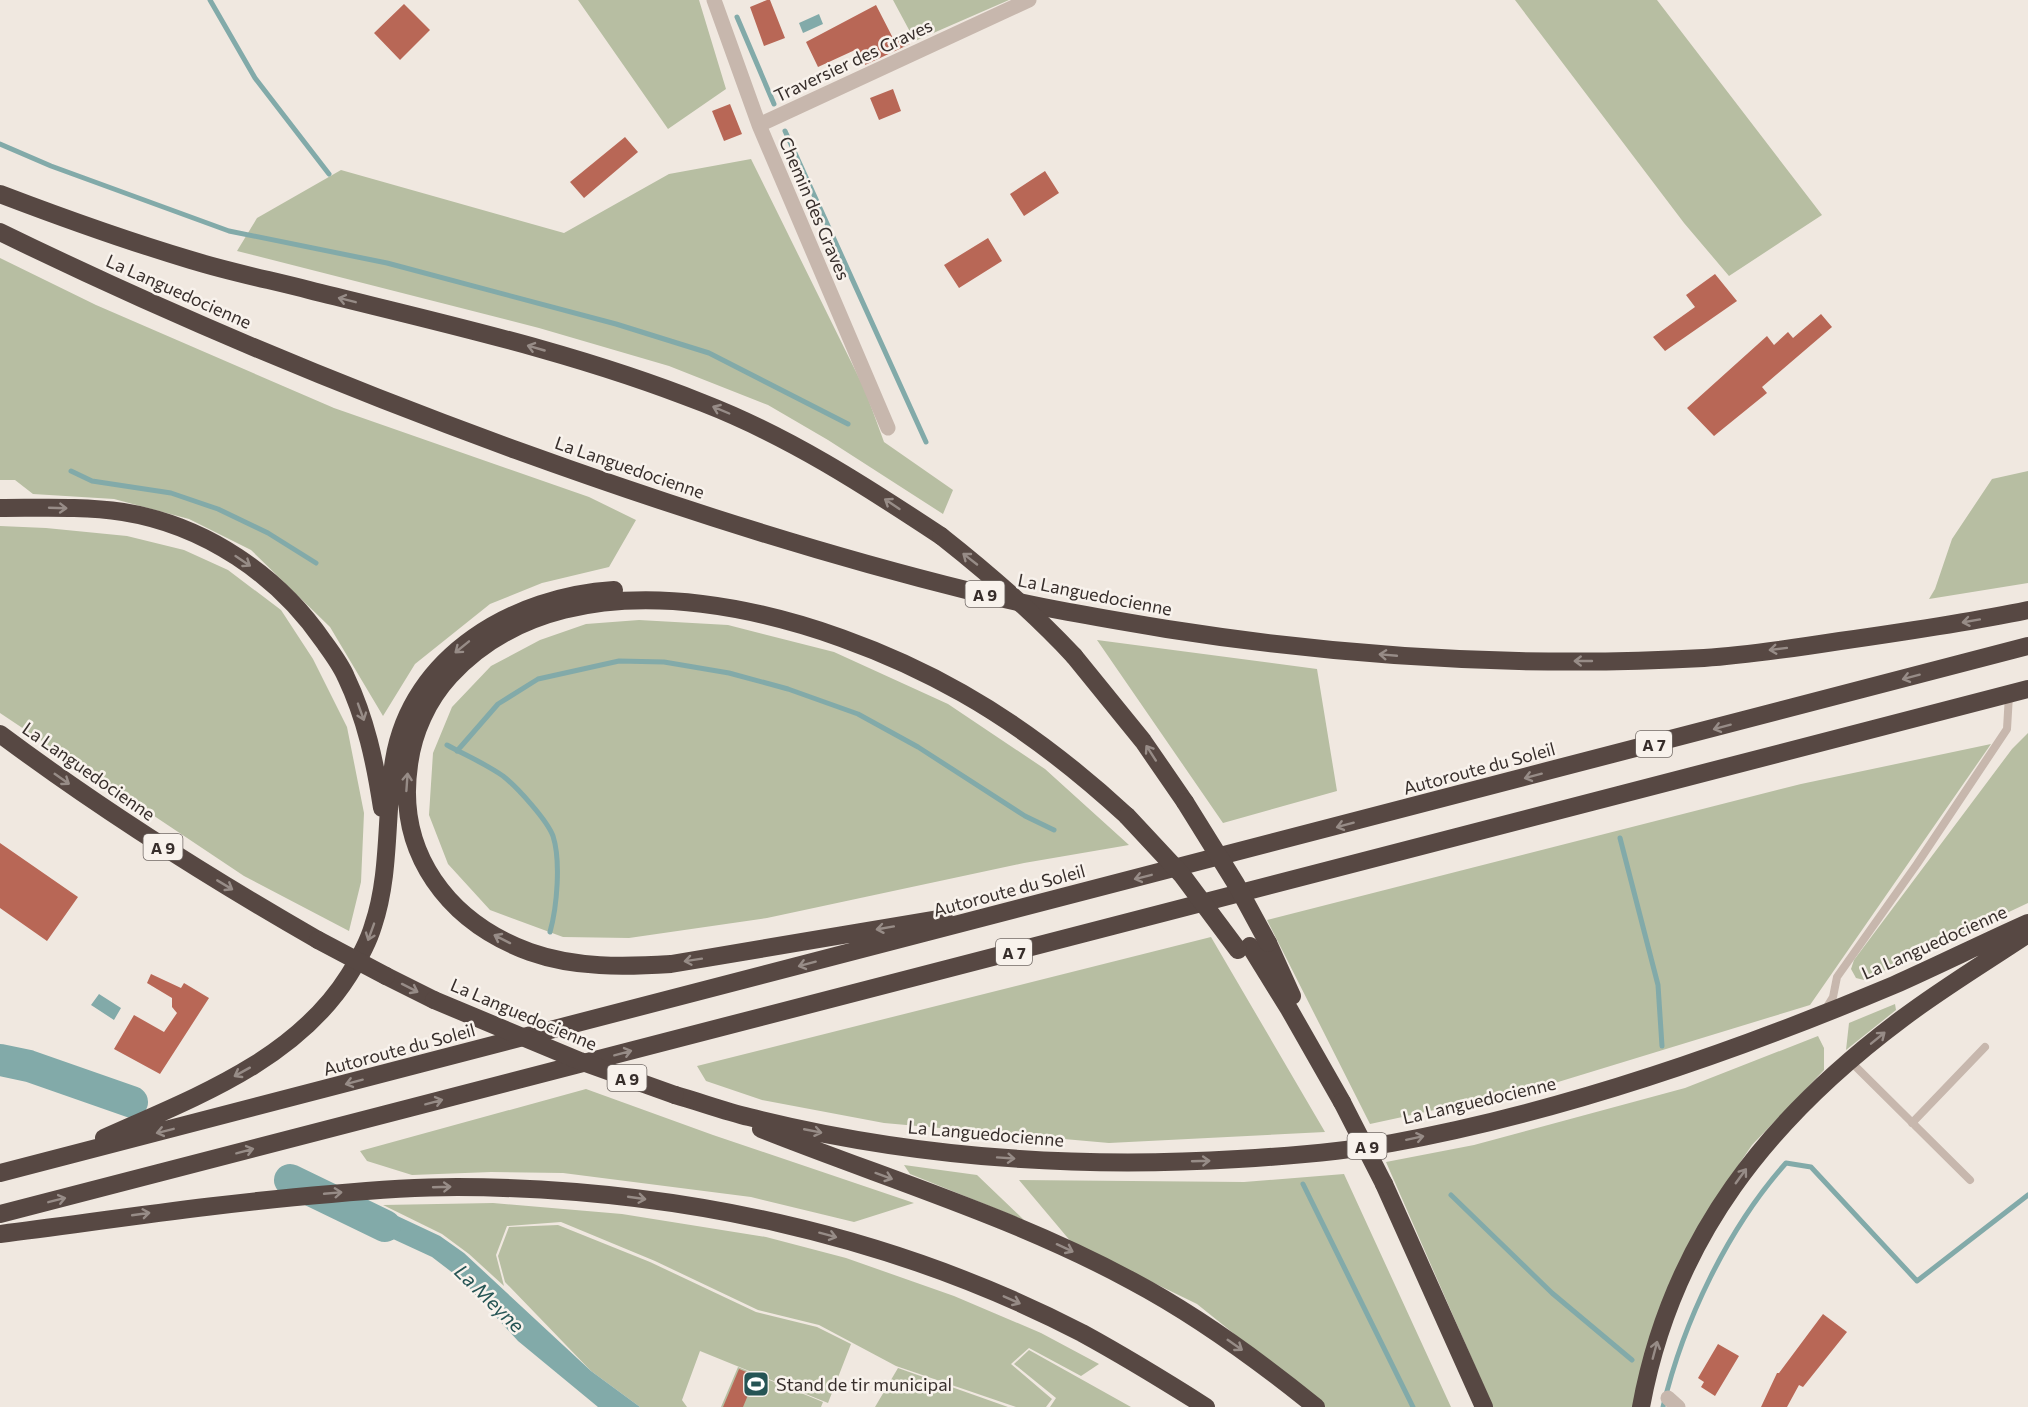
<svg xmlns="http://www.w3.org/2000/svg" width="2028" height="1407" font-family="Commissioner,sans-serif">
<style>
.green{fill:#b7bea2}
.water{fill:#82aaa9}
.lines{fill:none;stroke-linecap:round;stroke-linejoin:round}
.stream{stroke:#82aaa9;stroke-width:5}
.river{stroke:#82aaa9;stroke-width:32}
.building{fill:#b86756}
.service{stroke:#c7b7ad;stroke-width:8}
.minor{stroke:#c7b7ad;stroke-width:15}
.motorway{stroke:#574843;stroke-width:18}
.motorway-bridge{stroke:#574843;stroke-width:18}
.oneway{stroke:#978c87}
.labels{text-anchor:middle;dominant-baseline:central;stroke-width:5;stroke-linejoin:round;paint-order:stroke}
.shield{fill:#f8f2ec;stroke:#716965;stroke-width:1.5}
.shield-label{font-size:16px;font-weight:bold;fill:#372e2b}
.street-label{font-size:18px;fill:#372e2b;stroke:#f8f2ec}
.poi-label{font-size:18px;fill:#372e2b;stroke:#f8f2ec;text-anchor:start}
.water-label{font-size:20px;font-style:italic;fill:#255454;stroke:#f8f2ec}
</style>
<rect width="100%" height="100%" fill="#f0e8e0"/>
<path class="green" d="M578,0H699L726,89L668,129Z
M893,0H1009L915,41Z
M1515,0H1657L1822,215L1729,276L1684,223Z
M751,159L865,390L884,442L953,490L943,514L828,440L768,405L669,366L539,328L237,251L257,218L341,170L564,233L669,174Z
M0,258L96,305L334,408L589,497L636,520L609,567L542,583L490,604L415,664L383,716L330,627L251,550L189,519L114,499L33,494L15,480H0Z
M2028,471V583L1929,599L1935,589L1952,539L1992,479Z
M0,526L46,528L127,536L184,550L228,570L281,610L313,659L347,727L364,813L361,882L349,931L244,876L0,713Z
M639,620L728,625L834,652L948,704L1045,769L1129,845L1024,863L767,918L629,938L563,937L490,910L448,864L429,815L433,753L452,707L491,666L540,640L586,624Z
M1097,640L1317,669L1337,791L1223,823Z
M2028,733V903L1864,980L1856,978L1851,969L1854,960L2012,749Z
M1991,744L1810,1005L1545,1086L1370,1124L1267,920L1801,784Z
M1211,937L1325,1132L1109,1143L884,1123L762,1100L706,1081L697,1066Z
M1895,1004L1896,1010L1846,1050L1849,1023Z
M1818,1036L1824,1048V1070L1752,1145L1722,1189L1681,1258L1667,1289L1634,1407H1493L1386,1162L1474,1145L1685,1088Z
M586,1089L713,1135L914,1203L854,1222L751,1197L563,1173L491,1172L412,1175L367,1161L360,1151Z
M904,1165L977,1175L1024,1220L910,1174Z
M1344,1174L1451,1407H1325L1197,1304L1072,1243L1019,1180L1244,1182Z
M493,1203L622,1214L766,1237L846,1258L954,1296L1041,1333L1099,1364L1081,1376L1029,1348L1011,1364L1052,1399L1046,1407H1016L896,1366L819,1325L758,1310L655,1261L561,1222L507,1226L496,1255L504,1286L469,1254L442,1234L383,1205Z
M558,1225L650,1262L756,1312L817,1327L851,1344L828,1403L700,1351L682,1400L687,1407H640L591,1371L505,1282L498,1256L509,1227Z
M1029,1350L1131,1407H1050L1056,1398L1014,1364Z
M738,1367L823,1402L821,1407H721Z
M898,1368L1008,1407H875Z"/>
<path class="water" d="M819,14L823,24L803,33L799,23Z
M99,994L121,1008L114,1020L91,1005Z
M374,1205L440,1236L464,1253L591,1371L640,1407H598L518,1341L462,1280L432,1257L328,1209Z"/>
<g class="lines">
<path class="stream" d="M210,0L255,78L329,174
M737,17L774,104
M785,131L926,442
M0,144L51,166L229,231L387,263L616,324L709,353L848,424
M71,471L92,481L171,493L218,509L268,533L316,563
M447,745C465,755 486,764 503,776C517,787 547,820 553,836C561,861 557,907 550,932
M457,751L498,704L538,679L619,661L664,662L729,673L788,689L858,714L918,747L1025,816L1054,830
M1620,838L1658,985L1662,1046
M1303,1184L1413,1407
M1451,1195L1552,1293L1632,1360
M1663,1407C1683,1322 1728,1228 1786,1163L1811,1167L1917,1281L2028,1195"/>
<path class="river" d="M0,1060L29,1066L132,1102
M290,1180L385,1226"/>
</g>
<path class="building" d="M767,0H770L785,38L764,46L750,7Z
M404,4L430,30L400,60L374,33Z
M876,5L895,42L906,35L910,44L865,65L864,63L878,53L877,51L860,60L855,50L818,67L806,42Z
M893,89L901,111L879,120L870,98Z
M730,104L742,134L724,141L712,111Z
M625,137L638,152L584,198L570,182Z
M1045,171L1059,193L1024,216L1010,194Z
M988,238L1002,261L959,288L944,265Z
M1715,274L1737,301L1665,351L1653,337L1695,307L1686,295Z
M1821,314L1832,327L1762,387L1767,393L1714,436L1687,408L1767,336L1774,345L1788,332L1793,338Z
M0,843L78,897L47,941L0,908Z
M151,974L181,988L184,983L209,998L160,1074L114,1049L134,1015L164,1032L177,1013L172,1007V998L147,983Z
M1823,1314L1847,1332L1803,1387L1799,1385L1787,1407H1761L1777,1373H1779Z
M1718,1344L1739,1356L1715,1396L1701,1387L1704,1382L1698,1378Z
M739,1369L756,1376L743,1407H723Z"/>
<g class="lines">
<path class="service" d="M1825,1010L1833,997L1837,977L1917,864L2007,729L2009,695
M1850,1061L1970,1180
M1912,1123L1985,1047"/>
<path class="minor" d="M714,0L759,125L888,428
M759,125L1029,0
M1668,1398L1678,1407"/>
<path class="motorway" d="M0,194C63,218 127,241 191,260C230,272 270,280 309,290C441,323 575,352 703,403C788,436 864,485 941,536
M0,232C168,314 340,386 516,450C665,504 816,553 970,591C1035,607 1101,618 1167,629C1345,657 1524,668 1704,658C1749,655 1795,648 1840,641C1903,632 1966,623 2028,610
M0,508C41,508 83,506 123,512C205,525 278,575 324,642C332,653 341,665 346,677C366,719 375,762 382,808
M1074,656L1143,741L1185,802
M0,734C102,810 208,877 318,940
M944,918L671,964C624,967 575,968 530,952C448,922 396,853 409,765C413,732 428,700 450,676C576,539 825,615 962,693C1022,727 1076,769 1127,816
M1268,943L1292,996
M1250,946L1289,1009L1342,1102
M386,976L434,1000
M675,1095C700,1102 724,1111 749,1117C908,1157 1075,1169 1238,1159C1290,1156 1341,1152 1392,1143C1562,1112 1735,1052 1894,985C1939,965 1983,943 2028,923
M761,1129C884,1178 1014,1217 1132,1281C1198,1316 1258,1360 1316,1407
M104,1138C193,1098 295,1061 349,975C359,959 368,943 373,926C391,873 385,814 394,760C411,655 515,596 614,590
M0,1173L2028,646
M1384,1184L1484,1407
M0,1214L2028,689
M0,1234C110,1220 220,1203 331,1194C373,1190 415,1187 457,1187C673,1188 889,1233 1082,1333C1124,1356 1165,1381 1206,1407
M1641,1407C1672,1238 1769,1118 1903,1018C1943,988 1986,962 2028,934"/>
<path class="motorway-bridge" d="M941,536C988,573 1033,612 1074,656
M1185,802L1236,884L1268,943
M1127,816L1182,875L1238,950
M318,940L386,976
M434,1000L580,1061L675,1095
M1342,1102L1384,1184"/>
</g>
<defs><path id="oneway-shaft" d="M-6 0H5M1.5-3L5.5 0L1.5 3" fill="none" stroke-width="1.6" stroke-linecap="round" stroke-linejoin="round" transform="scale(1.5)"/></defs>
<g class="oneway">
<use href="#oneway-shaft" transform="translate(347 300) rotate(-166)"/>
<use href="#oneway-shaft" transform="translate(536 348) rotate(-164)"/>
<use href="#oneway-shaft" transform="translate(721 410) rotate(-157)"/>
<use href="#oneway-shaft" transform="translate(892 504) rotate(-146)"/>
<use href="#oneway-shaft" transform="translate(58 508) rotate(2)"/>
<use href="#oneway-shaft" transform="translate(970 559) rotate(-142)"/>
<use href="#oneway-shaft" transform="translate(243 561) rotate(34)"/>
<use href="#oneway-shaft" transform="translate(1971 621) rotate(170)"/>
<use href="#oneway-shaft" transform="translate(462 647) rotate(141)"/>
<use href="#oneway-shaft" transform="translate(1778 649) rotate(173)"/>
<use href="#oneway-shaft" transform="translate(1388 655) rotate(-175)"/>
<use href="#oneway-shaft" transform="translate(1583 661) rotate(180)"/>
<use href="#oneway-shaft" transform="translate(1911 677) rotate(165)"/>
<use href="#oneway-shaft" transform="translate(361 712) rotate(70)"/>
<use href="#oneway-shaft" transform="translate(1722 727) rotate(165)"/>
<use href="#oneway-shaft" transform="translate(1151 753) rotate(-123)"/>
<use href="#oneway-shaft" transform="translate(1533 776) rotate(165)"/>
<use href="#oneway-shaft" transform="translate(62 779) rotate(35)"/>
<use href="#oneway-shaft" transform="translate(407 782) rotate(-86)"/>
<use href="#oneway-shaft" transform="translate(1345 825) rotate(165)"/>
<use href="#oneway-shaft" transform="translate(1143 877) rotate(166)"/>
<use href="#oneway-shaft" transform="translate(225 885) rotate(31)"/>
<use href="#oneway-shaft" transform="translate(885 928) rotate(170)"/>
<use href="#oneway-shaft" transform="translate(371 932) rotate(110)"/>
<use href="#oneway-shaft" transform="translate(502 939) rotate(-153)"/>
<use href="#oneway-shaft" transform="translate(693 960) rotate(171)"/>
<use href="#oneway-shaft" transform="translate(807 964) rotate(165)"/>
<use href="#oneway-shaft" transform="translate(410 988) rotate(27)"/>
<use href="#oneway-shaft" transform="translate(1878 1038) rotate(-39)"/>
<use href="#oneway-shaft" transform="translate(623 1053) rotate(-15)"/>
<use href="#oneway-shaft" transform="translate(242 1072) rotate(151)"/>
<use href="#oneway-shaft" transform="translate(354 1082) rotate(165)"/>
<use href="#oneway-shaft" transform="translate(434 1102) rotate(-15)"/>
<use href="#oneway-shaft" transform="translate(165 1131) rotate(166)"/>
<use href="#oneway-shaft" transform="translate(813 1131) rotate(11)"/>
<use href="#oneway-shaft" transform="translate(1415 1138) rotate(-12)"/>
<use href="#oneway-shaft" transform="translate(245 1151) rotate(-15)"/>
<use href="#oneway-shaft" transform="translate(1006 1158) rotate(4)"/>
<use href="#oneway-shaft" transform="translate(1201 1161) rotate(-2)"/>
<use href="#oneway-shaft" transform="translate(884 1176) rotate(20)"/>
<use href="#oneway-shaft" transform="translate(1741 1176) rotate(-54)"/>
<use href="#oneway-shaft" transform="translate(442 1187) rotate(-2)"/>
<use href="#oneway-shaft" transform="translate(333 1193) rotate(-5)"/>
<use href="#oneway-shaft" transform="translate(637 1198) rotate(8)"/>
<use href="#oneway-shaft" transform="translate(57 1200) rotate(-14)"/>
<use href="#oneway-shaft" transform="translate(141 1214) rotate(-8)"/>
<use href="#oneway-shaft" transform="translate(828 1235) rotate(15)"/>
<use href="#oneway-shaft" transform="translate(1065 1248) rotate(25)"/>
<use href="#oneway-shaft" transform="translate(1012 1300) rotate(24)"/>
<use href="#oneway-shaft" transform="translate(1235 1345) rotate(35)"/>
<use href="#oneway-shaft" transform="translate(1655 1350) rotate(-75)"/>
</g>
<defs>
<symbol id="stadium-square" viewBox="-11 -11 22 22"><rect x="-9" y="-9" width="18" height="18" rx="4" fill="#255454" stroke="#f8f2ec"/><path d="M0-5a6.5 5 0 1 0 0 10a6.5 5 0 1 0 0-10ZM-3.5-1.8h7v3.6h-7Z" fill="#fff"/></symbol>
</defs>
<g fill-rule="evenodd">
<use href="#stadium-square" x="741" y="1369" width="30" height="30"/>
</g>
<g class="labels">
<g class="shield">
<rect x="965.5" y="581" width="39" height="26" rx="4.5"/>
<rect x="1636" y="731" width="36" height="26" rx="4.5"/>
<rect x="143.5" y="834" width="39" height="26" rx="4.5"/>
<rect x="996" y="939" width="36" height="26" rx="4.5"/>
<rect x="607.5" y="1065" width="39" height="26" rx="4.5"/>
<rect x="1347.5" y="1133" width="39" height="26" rx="4.5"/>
</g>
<g class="shield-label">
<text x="985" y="594">A 9</text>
<text x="1654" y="744">A 7</text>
<text x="163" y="847">A 9</text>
<text x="1014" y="952">A 7</text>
<text x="627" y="1078">A 9</text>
<text x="1367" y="1146">A 9</text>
</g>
<g class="street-label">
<text transform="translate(853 60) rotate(-25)">Traversier des Graves</text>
<text transform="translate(815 208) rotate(67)">Chemin des Graves</text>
<text transform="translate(179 291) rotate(24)">La Languedocienne</text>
<text transform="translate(630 467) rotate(19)">La Languedocienne</text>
<text transform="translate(1095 594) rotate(11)">La Languedocienne</text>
<text transform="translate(1479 768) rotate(-15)">Autoroute du Soleil</text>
<text transform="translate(89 771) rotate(35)">La Languedocienne</text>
<text transform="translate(1009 890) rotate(-15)">Autoroute du Soleil</text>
<text transform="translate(1934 942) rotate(-24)">La Languedocienne</text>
<text transform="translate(524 1014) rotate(23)">La Languedocienne</text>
<text transform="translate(399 1049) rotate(-15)">Autoroute du Soleil</text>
<text transform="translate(1479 1100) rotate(-13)">La Languedocienne</text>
<text transform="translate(986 1133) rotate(5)">La Languedocienne</text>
</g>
<g class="poi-label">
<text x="776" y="1384">Stand de tir municipal</text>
</g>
<g class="water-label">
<text transform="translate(490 1298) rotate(44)">La Meyne</text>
</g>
</g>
</svg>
